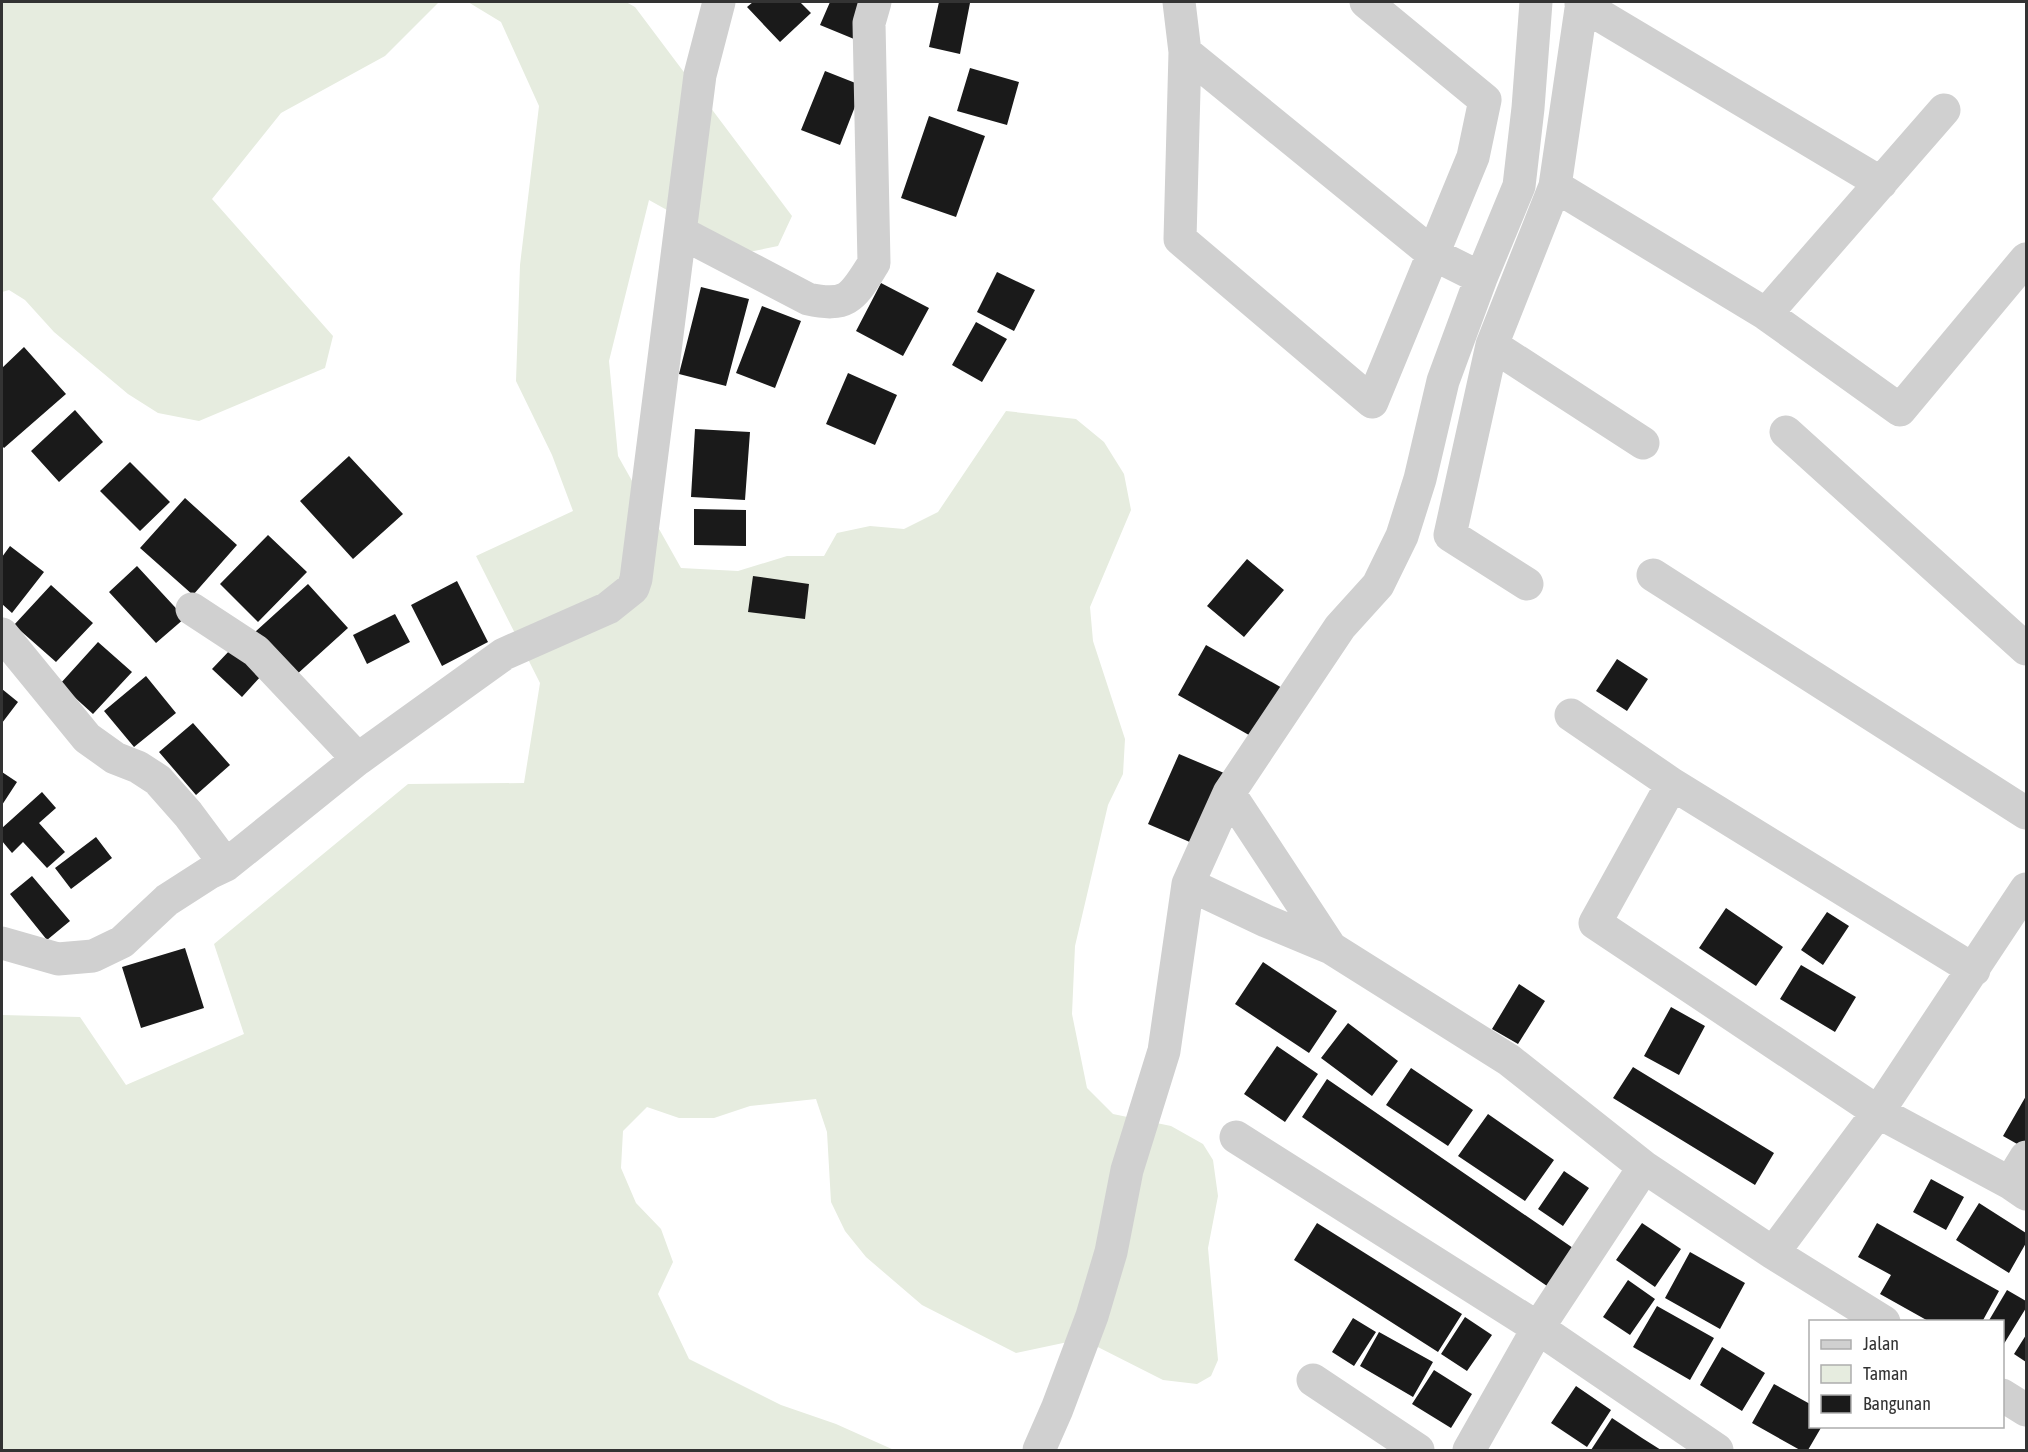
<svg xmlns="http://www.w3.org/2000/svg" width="2028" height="1452" font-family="'Asap Condensed',sans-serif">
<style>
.green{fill:#e6ecdf}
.building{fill:#1a1a1a}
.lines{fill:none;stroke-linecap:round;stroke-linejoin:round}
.minor{stroke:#d0d0d0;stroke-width:33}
</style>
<rect width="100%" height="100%" fill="#fff"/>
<path class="green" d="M2,2H439L385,56L281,113L212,199L333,336L325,368L199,421L158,413L128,394L54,332L25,300L9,290L2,292Z
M468,2H626L635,7L792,216L778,246L744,253L649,200L609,361L618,456L681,568L738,571L787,556H824L837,533L870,526L904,529L938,512L1006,411L1076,419L1104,442L1124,474L1131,510L1090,607L1093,641L1125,739L1123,774L1108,805L1075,946L1072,1014L1087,1088L1113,1114L1171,1126L1203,1144L1213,1160L1218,1196L1208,1248L1218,1360L1211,1376L1197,1384L1163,1380L1082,1339L1016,1353L922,1305L866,1257L845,1231L831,1202L827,1132L816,1099L750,1106L714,1118H679L647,1107L623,1131L621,1168L636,1203L661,1229L673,1262L658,1294L689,1359L781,1405L836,1424L894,1450H2V1015L80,1017L126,1085L244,1034L214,944L408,784L524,783L540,683L476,556L573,511L552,455L516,381L520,265L539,106L501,22Z"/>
<path class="building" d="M753,2H800L811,13L780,42L747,7Z
M830,2H857L867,6L854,39L820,25Z
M939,2L970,3L960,54L929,47Z
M970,68L1019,82L1007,125L957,111Z
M825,71L863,86L840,145L801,130Z
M929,116L985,136L956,217L901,198Z
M997,272L1035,290L1014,331L977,312Z
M881,283L929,308L903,356L856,331Z
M701,287L749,299L726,386L679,374Z
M762,306L801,321L775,388L736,373Z
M976,322L1007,339L982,382L952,365Z
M24,347L66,394L4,448L2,446V368Z
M848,373L897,395L875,445L826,424Z
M75,410L103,442L59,482L31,451Z
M695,429L750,432L745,500L691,497Z
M349,456L403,514L353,559L300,501Z
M130,462L170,502L140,531L100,491Z
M185,498L237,545L193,595L140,548Z
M694,509L746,510V546L694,545Z
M268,535L307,572L258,622L220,584Z
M10,546L44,572L12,613L2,604V557Z
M1247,559L1284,590L1244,637L1207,606Z
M137,566L185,618L156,643L109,592Z
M753,576L809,584L805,619L748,612Z
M457,581L488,642L442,666L411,605Z
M308,584L348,628L295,676L255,632Z
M51,585L93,623L56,662L14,625Z
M395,614L410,642L367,664L353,635Z
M98,642L132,672L93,714L60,684Z
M1206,645L1284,689L1256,739L1178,695Z
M231,649L261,676L242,697L212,669Z
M1617,659L1648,679L1627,711L1596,691Z
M146,676L176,713L134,747L104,711Z
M2,689L18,702L2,723Z
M193,723L230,765L196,795L159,752Z
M1179,754L1224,773L1192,843L1148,824Z
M2,772L17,782L2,805Z
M42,792L56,808L39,823L65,852L47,868L23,842L12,853L2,841V828Z
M96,837L112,858L71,889L55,868Z
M32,876L70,921L47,940L10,894Z
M1726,908L1783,947L1756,986L1699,948Z
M1827,912L1849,926L1823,965L1801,950Z
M185,948L204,1008L141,1028L122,967Z
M1263,962L1337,1011L1309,1053L1235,1004Z
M1801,965L1856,997L1835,1032L1780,999Z
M1519,984L1545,1001L1518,1044L1492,1029Z
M1671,1007L1705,1026L1679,1075L1644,1056Z
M1348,1023L1398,1061L1372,1096L1321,1058Z
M1277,1046L1318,1074L1285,1122L1244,1094Z
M1633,1067L1774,1153L1755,1185L1613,1098Z
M1411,1068L1473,1110L1448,1146L1386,1105Z
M1327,1079L1573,1248L1547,1286L1302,1117Z
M2026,1096V1149L2003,1136Z
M1488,1114L1554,1160L1525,1201L1458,1156Z
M1564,1171L1589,1188L1563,1226L1538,1209Z
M1931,1179L1964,1197L1946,1230L1913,1212Z
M1979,1203L2026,1233V1243L2009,1273L1956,1240Z
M1317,1223L1462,1314L1438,1352L1294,1260Z
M1642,1223L1681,1249L1655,1287L1616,1260Z
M1877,1223L1999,1291L1982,1322H1930L1880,1294L1891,1275L1858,1257Z
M1690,1252L1745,1283L1720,1329L1665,1298Z
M1628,1280L1655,1299L1630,1335L1603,1317Z
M2007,1290L2026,1301V1308L2002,1347V1322H1988Z
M1657,1306L1714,1338L1690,1380L1633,1347Z
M1465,1317L1492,1335L1467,1371L1441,1354Z
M1353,1318L1376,1332L1354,1366L1332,1352Z
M1379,1332L1433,1362L1413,1397L1360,1366Z
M2026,1335V1362L2014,1354Z
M1722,1347L1765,1373L1742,1411L1700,1385Z
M1434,1370L1472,1394L1451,1428L1412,1404Z
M1774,1384L1810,1404V1426H1822L1808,1450H1800L1752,1423Z
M1576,1386L1611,1410L1587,1447L1551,1423Z
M1612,1418L1642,1438L1661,1450H1591Z"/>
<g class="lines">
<path class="minor" d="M1179,2L1185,52L1180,239L1372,402L1473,157L1485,100L1366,2
M1581,4L1881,183
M1185,52L1433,254L1481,278
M1555,186L1766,314L1944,110
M680,232L808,299C849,308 853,296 874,263L869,23L875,2
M1766,314L1900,410L2026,259
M1492,345L1643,443
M1786,432L2026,649
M1653,575L2026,813
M1527,584L1450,535L1492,345L1555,186L1582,2
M192,609L256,651L358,759
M2,634L87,738L115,758L138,767L158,780L188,814L226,865
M1571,715L1672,784
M1229,793L1331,948
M1188,884L1266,921L1331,948L1509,1060L1644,1167L1773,1253L1884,1322
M2,943L58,959L93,956L122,942L167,900L209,873L226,865L358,759L504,654L608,608L633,588L636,579L700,75L719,2
M1974,970L1672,784L1595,923L1878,1112L2026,889
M1236,1137L1538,1328L1717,1450
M2010,1183L2026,1157
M1773,1253L1878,1112L2010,1183L2026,1194
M1313,1380L1418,1450
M2002,1395L2026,1410
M1039,1450L1057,1409L1092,1316L1111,1252L1127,1170L1164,1051L1188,884L1229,793L1340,627L1378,585L1402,536L1420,479L1443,381L1481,278L1519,186L1528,108L1536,2
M1469,1450L1538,1328L1644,1167"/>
</g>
<rect width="2028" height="1452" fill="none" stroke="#333333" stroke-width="6"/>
<rect x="1809" y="1320" width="195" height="108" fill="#ffffff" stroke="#adadad" stroke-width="1.5"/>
<rect x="1821" y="1340" width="30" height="9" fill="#d0d0d0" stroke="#adadad" stroke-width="1.5"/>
<text x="1863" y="1350" font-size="18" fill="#333333">Jalan</text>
<rect x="1821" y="1365" width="30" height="18" fill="#e6ecdf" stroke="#adadad" stroke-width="1.5"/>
<text x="1863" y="1380" font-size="18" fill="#333333">Taman</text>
<rect x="1821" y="1395" width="30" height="18" fill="#1a1a1a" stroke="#adadad" stroke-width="1.5"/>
<text x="1863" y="1410" font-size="18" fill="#333333">Bangunan</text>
</svg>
